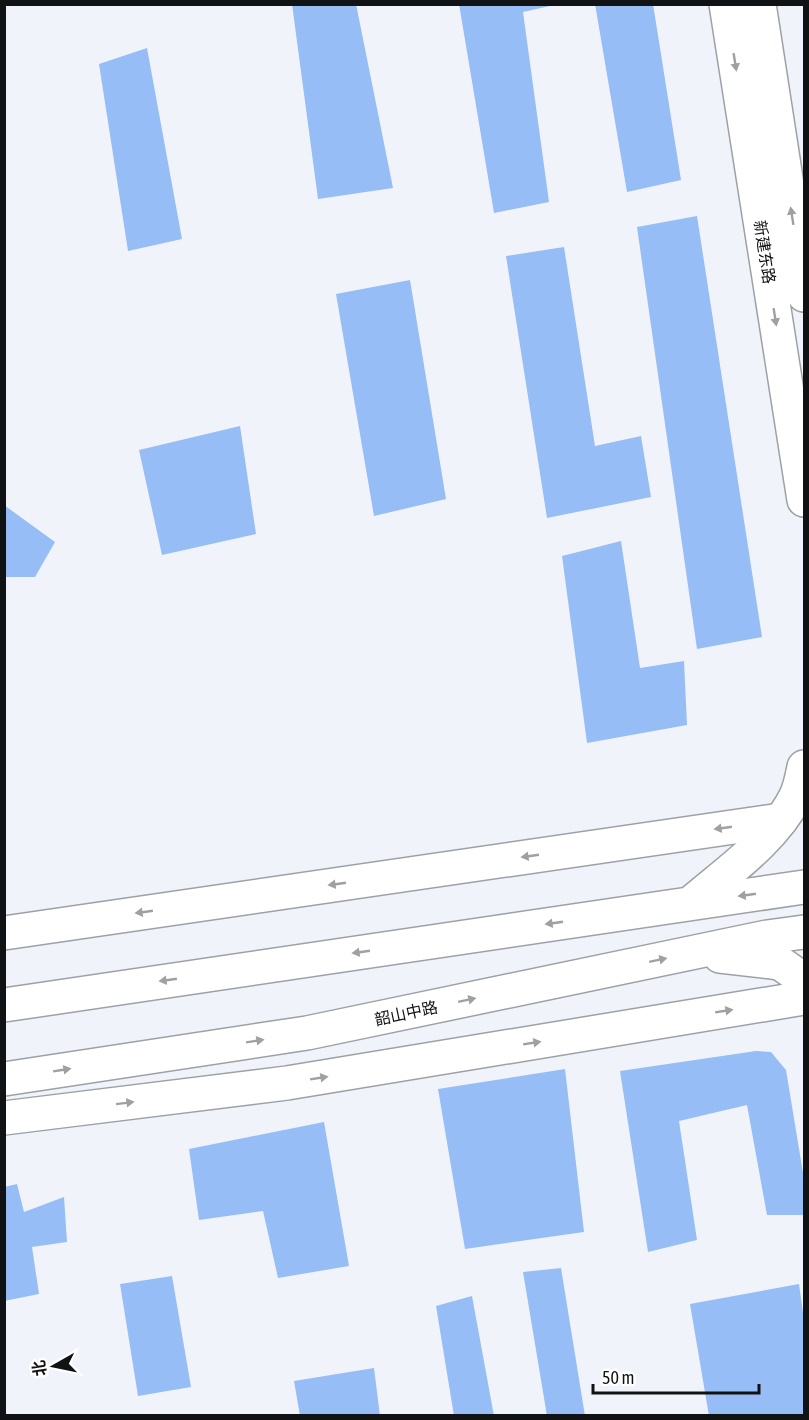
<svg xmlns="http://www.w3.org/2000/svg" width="809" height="1420" font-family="'Asap Condensed','Noto Sans SC',sans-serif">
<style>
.building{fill:#96bdf5}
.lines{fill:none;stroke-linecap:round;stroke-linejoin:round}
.secondary-casing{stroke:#9da1a6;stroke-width:36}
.primary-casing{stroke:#9da1a6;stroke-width:36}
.secondary{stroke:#fff;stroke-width:33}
.primary{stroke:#fff;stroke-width:33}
.oneway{fill:#a0a0a1}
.labels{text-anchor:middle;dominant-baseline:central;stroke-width:6;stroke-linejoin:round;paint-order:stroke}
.street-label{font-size:16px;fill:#111214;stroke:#fff}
</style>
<rect width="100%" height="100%" fill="#f0f4fa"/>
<path class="building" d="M292,4H356L393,188L318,199Z
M459,4H559L523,12L549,202L494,213Z
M595,4H653L681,180L627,192Z
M147,48L182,239L128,251L99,64Z
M697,216L762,637L697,649L637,227Z
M564,247L595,446L641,436L651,497L547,518L506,256Z
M410,280L446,499L374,516L336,294Z
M240,426L256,534L162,555L139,450Z
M4,505L55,542L35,577H4Z
M621,541L640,668L684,661L687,725L587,743L562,556Z
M756,1051L771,1052L786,1070L804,1179V1215H767L747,1105L679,1121L697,1240L648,1252L620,1071Z
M565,1069L584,1232L465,1249L438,1089Z
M324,1122L349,1266L278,1278L263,1211L199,1220L189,1149Z
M17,1184L24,1212L64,1197L67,1242L32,1247L39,1294L4,1301V1187Z
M561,1268L585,1416H547L523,1272Z
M172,1276L191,1387L138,1396L120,1284Z
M799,1284L804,1320V1416H709L690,1304Z
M472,1296L494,1416H454L436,1306Z
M374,1368L380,1416H300L294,1381Z"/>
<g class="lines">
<defs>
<path id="secondary" d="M726,4L804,500
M759,4L804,295
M4,933L781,820
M4,1118L287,1083L804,998"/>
<path id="primary" d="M691,903C727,872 773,841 795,798C800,789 802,777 804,767
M720,956L780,963L804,980
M4,1005L804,887
M4,1079L307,1033L767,937L804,932"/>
</defs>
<use href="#secondary" class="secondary-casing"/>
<use href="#primary" class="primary-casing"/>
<use href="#secondary" class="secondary"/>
<use href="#primary" class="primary"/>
</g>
<defs><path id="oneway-solid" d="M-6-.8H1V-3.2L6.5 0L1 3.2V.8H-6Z" transform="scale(1.5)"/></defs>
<g class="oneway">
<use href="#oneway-solid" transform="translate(735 62) rotate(81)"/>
<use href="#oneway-solid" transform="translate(792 216) rotate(-99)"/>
<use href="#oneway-solid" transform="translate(775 317) rotate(81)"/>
<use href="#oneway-solid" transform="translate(723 828) rotate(172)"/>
<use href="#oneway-solid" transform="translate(530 856) rotate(172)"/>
<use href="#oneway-solid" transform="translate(337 884) rotate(172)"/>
<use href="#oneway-solid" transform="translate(747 895) rotate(172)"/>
<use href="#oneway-solid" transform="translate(144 912) rotate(172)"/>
<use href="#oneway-solid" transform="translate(554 923) rotate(172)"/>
<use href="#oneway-solid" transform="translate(361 952) rotate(172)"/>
<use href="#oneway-solid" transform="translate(658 960) rotate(-12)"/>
<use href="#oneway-solid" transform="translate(168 980) rotate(172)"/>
<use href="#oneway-solid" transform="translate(467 1000) rotate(-12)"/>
<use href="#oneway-solid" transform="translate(724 1011) rotate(-9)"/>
<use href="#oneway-solid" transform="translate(255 1041) rotate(-9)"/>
<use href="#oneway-solid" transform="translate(532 1043) rotate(-9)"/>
<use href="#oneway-solid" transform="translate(62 1070) rotate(-9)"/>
<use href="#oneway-solid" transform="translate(319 1078) rotate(-9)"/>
<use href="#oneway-solid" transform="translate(125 1103) rotate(-7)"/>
</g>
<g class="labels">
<g class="street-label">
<text transform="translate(765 252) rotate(81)">新建东路</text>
<text transform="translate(406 1013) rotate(-12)">韶山中路</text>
</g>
</g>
<rect width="809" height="1420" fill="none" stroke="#111214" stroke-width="12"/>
<g transform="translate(54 1366) rotate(261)" stroke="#ffffff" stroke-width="4.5" paint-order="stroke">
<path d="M0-4.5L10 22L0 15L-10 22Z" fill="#111214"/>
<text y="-9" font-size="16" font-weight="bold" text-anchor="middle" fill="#111214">北</text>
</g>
<path d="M593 1384v9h166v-9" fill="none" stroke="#111214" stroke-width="3"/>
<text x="602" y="1384" font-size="18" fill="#111214" stroke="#ffffff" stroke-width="4.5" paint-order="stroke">50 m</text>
</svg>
